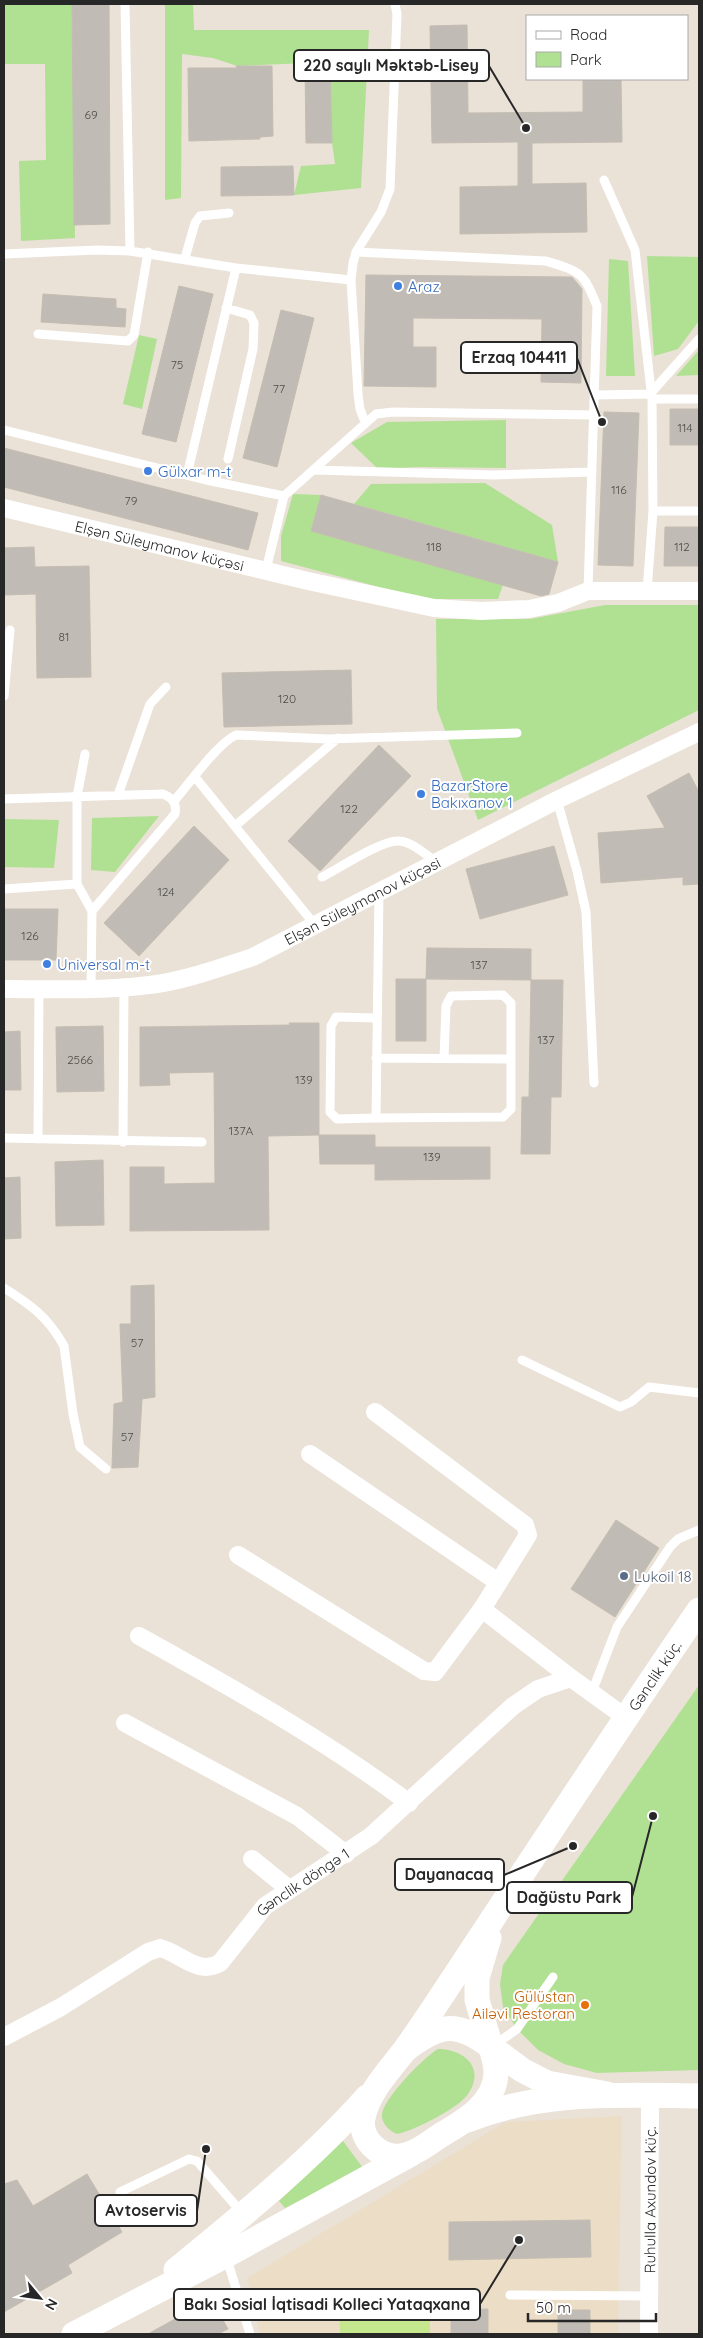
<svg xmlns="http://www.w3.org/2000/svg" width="703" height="2338" font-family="Quicksand,sans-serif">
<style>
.education{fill:#ecdec6}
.green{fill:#b0e193}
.pitch{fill:#c5e88f}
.building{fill:#c1bbb5;stroke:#c4bdb2}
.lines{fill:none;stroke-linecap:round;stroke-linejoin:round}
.lane{stroke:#fff;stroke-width:9}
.street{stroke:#fff;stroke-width:18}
.secondary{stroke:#fff;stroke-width:25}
.shop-dot{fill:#3f7fe0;stroke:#fff;stroke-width:2}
.service-dot{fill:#5c6f8a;stroke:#fff;stroke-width:2}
.food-dot{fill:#e8710a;stroke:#fff;stroke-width:2}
.labels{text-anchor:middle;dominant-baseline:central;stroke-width:4;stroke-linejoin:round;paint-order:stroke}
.number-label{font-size:12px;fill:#4e4c4a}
.shop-label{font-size:15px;fill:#366cbe;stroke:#fff;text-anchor:start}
.street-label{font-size:15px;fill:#272727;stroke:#fff}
.service-label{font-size:15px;fill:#4e5e75;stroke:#fff;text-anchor:start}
.food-label{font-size:15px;fill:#c56008;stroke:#fff;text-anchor:end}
.leader{fill:none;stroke:#272727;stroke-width:2}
.callout-dot{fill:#272727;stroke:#fff;stroke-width:2}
.callout{fill:#fff;stroke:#272727;stroke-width:2}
.callout-label{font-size:16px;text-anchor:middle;font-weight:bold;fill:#272727}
</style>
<rect width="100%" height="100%" fill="#eae1d7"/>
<path class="education" d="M622,2116L618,2334H260L247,2278L506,2122Z"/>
<path class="green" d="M4,4H72L75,238L21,241L19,161L46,160L45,64H4Z
M165,4H193L194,30H369L361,188L294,195L301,166L335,164L332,143L330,62L237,66L213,58L182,54L181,198L165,200Z
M647,256L699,257V321L678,349L654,356Z
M609,259L628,261L635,376H606Z
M139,335L157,339L142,409L123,404Z
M699,350V375L676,376Z
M506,420V468L419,467L378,469L351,443L387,422Z
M485,483L552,525L558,562L354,504L371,484Z
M293,494L321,495L311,531L503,585L498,599H424L281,561V536Z
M605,605H699V710L478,820L437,709L436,619H530Z
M159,816L115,872L91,870L92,818Z
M4,819L59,820L54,868L4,867Z
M699,1685V2070L597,2073L564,2064L538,2050L517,2029L503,2007L500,1984L503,1965Z
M438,2049C464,2049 486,2068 468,2094C459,2108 413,2131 397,2134C389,2131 381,2123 382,2114C384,2098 424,2057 438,2049Z
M343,2141L363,2168L285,2208L279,2201Z"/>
<path class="pitch" d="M339,2308H430V2334H340Z"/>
<path class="building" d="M72,4H109L110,224L74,225Z
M467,25L468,113L583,112V79H621L622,142L532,143V184L586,183L587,232L460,234V187L518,186V142L432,143L430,26Z
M330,62L332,143H306L305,63Z
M236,66H272L273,136L260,137V139L189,141L188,68H237Z
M293,166L294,195L221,196V167Z
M366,275L572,277L582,289L581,383L541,382L542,319L413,318V347H436V387L364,386Z
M179,286L213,294L176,442L142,434Z
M43,294L116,299V308L126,309L125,327L41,322Z
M281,310L314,318L277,467L243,458Z
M670,409H699V445H670Z
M604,412L639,413L633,566L598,565Z
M4,448L258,513L248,550L4,487Z
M321,495L558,562L549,594L541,596L311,531Z
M665,527H699V566H664Z
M34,547L35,567L89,566L91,677L37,678L36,594L4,595V548Z
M351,670L352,724L224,727L222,673Z
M379,745L411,776L320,871L288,841Z
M689,773L699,792V884L683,885V877L601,883L598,833L665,828L647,796Z
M194,826L229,860L139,956L104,923Z
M554,846L568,895L480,919L466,869Z
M4,909H58L56,960H4Z
M427,948L531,949V980L426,979Z
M396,979H426V1041H396Z
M531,980H563L561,1097H551L550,1154H521L522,1097H529Z
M289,1023H319V1135L268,1136L269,1230L130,1231V1167H164V1184L215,1183L214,1072L169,1073L170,1085L140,1086V1027L290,1025Z
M103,1026L104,1091L57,1092L56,1027Z
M20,1031L21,1090H4V1032Z
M319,1135H375V1147H490V1179L375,1180V1164H320Z
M103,1160L104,1225L56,1226L55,1162Z
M20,1177L21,1238L4,1239V1178Z
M154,1285L155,1397L142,1399L138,1467L112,1468L114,1404L123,1402L120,1324H131V1286Z
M616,1520L659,1548L615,1617L571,1589Z
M87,2174L122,2232L68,2265L72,2273L4,2312V2184L17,2180L33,2206Z
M590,2220L591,2257L449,2260V2222Z
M211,2299L228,2329L218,2334H148Z
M488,2309V2334H451V2310Z
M558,2310H590V2334H558Z"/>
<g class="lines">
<path class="lane" d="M125,4L130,251
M604,180L635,250L652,399L653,511L647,591
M356,252L546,261C582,272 583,272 597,306L588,591
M4,254L97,250L130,251L236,268L351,280
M185,258L195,223L200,216L229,213
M226,308L250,315L254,323L253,349L228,459
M38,334L128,341L134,335L148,252
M595,395L650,394L699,339
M652,399H699
M365,422L360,409L358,394L351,280L353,263L356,252L381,212L390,189L397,14L395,4
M4,430L206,480L284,496
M313,470L494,475L592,472
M187,475L236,268
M653,511H699
M266,570L284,496L376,414L393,412L594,415
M4,696L10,630
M85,754L77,797V884L92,911
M195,777L315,925
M118,795L150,704L166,687
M4,799L163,794C173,798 177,804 175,814L92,911L91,989
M557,800L577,871L586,912L594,1083
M174,801C189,784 217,744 236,735L328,739L517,733
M235,826L338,738
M322,877C338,869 383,839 399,841C413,842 426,855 436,862
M4,889L77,884
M379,892L376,1118L503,1117L511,1109V1003L503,995L451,996L446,1006L444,1058
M376,1058L511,1059
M376,1118L337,1119L330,1112L331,1026L336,1017L377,1018
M4,1138L202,1142
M38,1139L39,989
M123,1142L124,987
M4,1288C31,1305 48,1317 64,1346L73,1414L80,1447L106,1469
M522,1360L620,1407L631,1402L649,1387L699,1393
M592,1692L617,1627L670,1547L678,1539L699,1530
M493,2046L517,2029L553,1977
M120,2192L189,2159L197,2161L243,2214
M226,2256L250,2334
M510,2295L649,2296"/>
<g class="street">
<path id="s1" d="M4,508L308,581L434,608L481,611L529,609L558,603L588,591H699"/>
<path id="s2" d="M4,989C52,989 101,991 149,985C184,981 219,968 253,957L557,800L699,732"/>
<path d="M310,1454L498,1582"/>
<path d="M238,1555L424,1671L435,1672L482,1609L528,1535L525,1525L375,1412"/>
<path d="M482,1609L571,1678"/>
<path d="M139,1636C232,1688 324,1739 409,1803"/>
<path d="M125,1723L297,1816L346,1854"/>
<path d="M252,1859L289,1889"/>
<path id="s3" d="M4,2037L61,2007L148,1952L160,1948C181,1953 197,1976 220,1963L265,1906L371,1836L513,1706L538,1689L571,1678L625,1717"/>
<path id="s4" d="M649,2334L650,2095"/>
</g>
<g class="secondary">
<path d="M489,1938L477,1978V2000L491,2047L522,2070L547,2083L607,2094"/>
<path id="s5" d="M405,2050C439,2024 456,2020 491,2047C493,2055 496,2064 496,2072C496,2103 465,2121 441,2135C429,2143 416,2154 401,2156C380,2159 359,2139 363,2118C368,2092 389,2071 404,2051C415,2036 425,2021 435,2006C523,1873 609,1741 699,1610"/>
<path d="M468,2120C543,2090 620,2095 699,2096"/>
<path d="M176,2270C243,2215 310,2161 367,2097"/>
<path d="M74,2334L225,2256L411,2154"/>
</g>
</g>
<g class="shop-dot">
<circle cx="398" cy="286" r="5"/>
<circle cx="148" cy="471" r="5"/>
<circle cx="421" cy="794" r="5"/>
<circle cx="47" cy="964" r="5"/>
</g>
<circle class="service-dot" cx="624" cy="1576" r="5"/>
<circle class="food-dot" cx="585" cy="2005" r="5"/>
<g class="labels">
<g class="number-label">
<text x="91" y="114">69</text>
<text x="177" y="364">75</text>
<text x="279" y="388">77</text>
<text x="685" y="427">114</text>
<text x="619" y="489">116</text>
<text x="131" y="500">79</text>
<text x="434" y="546">118</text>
<text x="682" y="546">112</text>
<text x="64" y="636">81</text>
<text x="287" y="698">120</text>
<text x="349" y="808">122</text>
<text x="166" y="891">124</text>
<text x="30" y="935">126</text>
<text x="479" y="964">137</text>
<text x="546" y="1039">137</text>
<text x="80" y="1059">2566</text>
<text x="304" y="1079">139</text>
<text x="241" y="1130">137A</text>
<text x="432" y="1156">139</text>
<text x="137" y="1342">57</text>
<text x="127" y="1436">57</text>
</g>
<g class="shop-label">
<text x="408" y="286">Araz</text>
<text x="158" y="471">Gülxar m-t</text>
<text x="431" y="785">BazarStore<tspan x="431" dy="17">Bakıxanov 1</tspan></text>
<text x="57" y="964">Universal m-t</text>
</g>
<g class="street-label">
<text stroke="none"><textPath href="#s1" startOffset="160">Elşən Süleymanov küçəsi</textPath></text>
<text stroke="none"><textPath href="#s2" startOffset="376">Elşən Süleymanov küçəsi</textPath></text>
<text stroke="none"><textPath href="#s5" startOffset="848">Gənclik küç.</textPath></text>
<text stroke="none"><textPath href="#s3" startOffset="362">Gənclik döngə 1</textPath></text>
<text stroke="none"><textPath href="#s4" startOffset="134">Ruhulla Axundov küç.</textPath></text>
</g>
<g class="service-label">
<text x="634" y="1576">Lukoil 18</text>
</g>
<g class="food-label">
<text x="575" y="1996">Gülüstan<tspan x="575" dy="17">Ailəvi Restoran</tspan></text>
</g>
</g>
<path class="leader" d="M526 128L489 66M602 422L577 358M573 1846L504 1875M653 1816L632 1897M206 2149L197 2211M519 2240L480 2304"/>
<g class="callout-dot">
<circle cx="526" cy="128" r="5"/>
<circle cx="602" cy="422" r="5"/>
<circle cx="573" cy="1846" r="5"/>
<circle cx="653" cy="1816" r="5"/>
<circle cx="206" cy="2149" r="5"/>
<circle cx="519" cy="2240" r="5"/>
</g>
<g class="callout">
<rect x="294" y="50" width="195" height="31" rx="5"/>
<rect x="461" y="342" width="116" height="31" rx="5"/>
<rect x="395" y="1859" width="109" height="31" rx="5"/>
<rect x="507" y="1882" width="125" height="31" rx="5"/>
<rect x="95" y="2195" width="102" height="31" rx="5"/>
<rect x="174" y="2289" width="306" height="31" rx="5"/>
</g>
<g class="callout-label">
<text x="391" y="71">220 saylı Məktəb-Lisey</text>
<text x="519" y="363">Erzaq 104411</text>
<text x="449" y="1880">Dayanacaq</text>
<text x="569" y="1903">Dağüstu Park</text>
<text x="146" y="2216">Avtoservis</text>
<text x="327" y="2310">Bakı Sosial İqtisadi Kolleci Yataqxana</text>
</g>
<rect width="703" height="2338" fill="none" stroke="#272727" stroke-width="10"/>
<rect x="526" y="15" width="162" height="65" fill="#ffffff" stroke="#a9a9a9"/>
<rect x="536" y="31" width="25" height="8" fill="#ffffff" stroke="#a9a9a9"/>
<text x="570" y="40" font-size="15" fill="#272727">Road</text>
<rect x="536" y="52" width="25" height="15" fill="#b0e193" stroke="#a9a9a9"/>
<text x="570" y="65" font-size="15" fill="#272727">Park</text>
<g transform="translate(40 2298) rotate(119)" stroke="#ffffff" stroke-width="4" paint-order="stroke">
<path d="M0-4L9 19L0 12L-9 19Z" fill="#272727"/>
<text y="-8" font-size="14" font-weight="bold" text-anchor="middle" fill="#272727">N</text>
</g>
<path d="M528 2313v8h128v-8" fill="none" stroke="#272727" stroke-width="2.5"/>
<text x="536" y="2313" font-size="15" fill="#272727" stroke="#ffffff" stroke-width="4" paint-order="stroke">50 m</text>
</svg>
